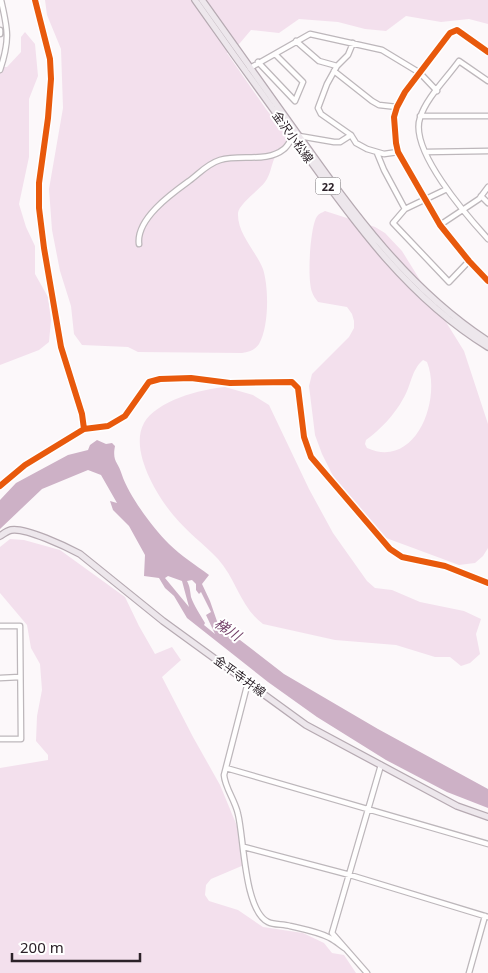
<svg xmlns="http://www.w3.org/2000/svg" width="488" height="973" font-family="'Noto Sans','Noto Sans JP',sans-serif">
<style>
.green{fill:#f3e0ed;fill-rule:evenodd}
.water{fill:#cdb1c6;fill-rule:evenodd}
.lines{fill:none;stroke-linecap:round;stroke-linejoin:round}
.minor-casing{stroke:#bdb7bb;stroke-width:7}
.major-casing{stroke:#b6aab2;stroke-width:8}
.minor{stroke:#fffefe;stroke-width:4.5}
.major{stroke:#ede7ec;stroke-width:5.5}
.cycleway-casing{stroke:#fff;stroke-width:9}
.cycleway{stroke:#e8590c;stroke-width:6}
.labels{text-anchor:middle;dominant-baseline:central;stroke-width:4;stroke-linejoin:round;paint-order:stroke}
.shield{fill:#fff;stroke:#6b6469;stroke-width:1}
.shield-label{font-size:11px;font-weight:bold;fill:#2c2229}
.street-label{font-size:12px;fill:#2c2229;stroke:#fff}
.water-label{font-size:14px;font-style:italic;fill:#723f67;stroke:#fff}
</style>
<rect width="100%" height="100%" fill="#fcf8fa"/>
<path class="green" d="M45,0H488V24L469,19L441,22L406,16L386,31L365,29L338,22L299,19L279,33L251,30L240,43L227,53L266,109L289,139C285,145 279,151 275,157C271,165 271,174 265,182C259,190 239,204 238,213C237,234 256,251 263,269C269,288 269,327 259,344C255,350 249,352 242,353L138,352L128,347L82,345L74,334L71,306L60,271L52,230L49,189L63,108L61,49L47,15Z
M25,32L35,44L38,76L29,99V157L19,204L26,227L35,246V274L48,297L51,320L49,342L39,350L0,365V67H7L21,52V37Z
M325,211L375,227L385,233L402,251L464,351L488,424V548L483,556L475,563L459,565L378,535L363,522L338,486L322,454L315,435L309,386L312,374L349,337L354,328V321L352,314L347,307L318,302C316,299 313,296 312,292C307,279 310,231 316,218C318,214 321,213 325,211ZM423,360L427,362C442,399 416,470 367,448L365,444L366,440C380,430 395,414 403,399C411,387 411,370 423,360Z
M225,387L253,395L269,405L309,489L333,533L367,581L375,588L392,590L420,602L464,611L481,619L476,634L480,654L470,663L461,666L450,657H435L396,645L335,640L263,624C241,608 236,579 218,559C204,544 187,532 174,516C157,496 129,450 144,423C156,401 201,389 225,387Z
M10,539L24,540L60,550L125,597L139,626L155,654L172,647L181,660L162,677L193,737L220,785L237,826L244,865L211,879L206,885L205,895L209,901L238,910L263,927L303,933L324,943L332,953L344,955L356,973H0V768L48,760V755L36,741L37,716L42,690L40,664L31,648L27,625L0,593V547Z"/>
<path class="water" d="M97,440L106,444L112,443L115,446C112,462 118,461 122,475C129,496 153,528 169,544C181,556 196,565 209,575L202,584L210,601L219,627L236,640H240L284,674L378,729L488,789V808L447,792L386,760L317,717L268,682L187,618L174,596L165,588L159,578L144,576L145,555L129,526L113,510L110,501L117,503L101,475L88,470L42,489L0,529V500L16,483L68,455L88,450L90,445ZM168,576L182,581L189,607L165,578ZM192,580L196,584V590L199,594L201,592L211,612L206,615L215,634L204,625L205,623C200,614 194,606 191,597C190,590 190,587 187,581Z"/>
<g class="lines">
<defs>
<path id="minor" d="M0,30V34
M296,41L319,61L337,66
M353,43L348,55L337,66L327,84L318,108L321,114L351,135L356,143L367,149L384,154L398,152
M488,52L457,30L450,33L405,92L397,107L394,117L396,143L398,152L440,225L469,261L488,281
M258,62L295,101L303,82L275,54
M250,68L310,34L382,50L420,73L437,91
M0,70C10,40 8,30 1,0
M334,71L372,101L379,105L397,107
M488,81L459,61C447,78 426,98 420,118C409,150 467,216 488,239
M420,116H488
M299,136L334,142H340L351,135
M426,152L488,151
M377,153L384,170L405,209
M447,189L405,209L393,223L449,282L469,261
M481,196L488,203
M440,225L479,199L488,187
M139,244C136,219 171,194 189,181C200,173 207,164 220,160C240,154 267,163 284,149C287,147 290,141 293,137
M84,429L108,426L125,416L149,382L160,379L191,378L230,383L292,382L298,388L304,437L311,457L390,549L402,557L445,566L488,583
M0,486L25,465L84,429L82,414L61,347L44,248L39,208V183L48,118L51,79L50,59L35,0
M0,626H20L21,739H0
M0,678L20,677
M248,682L224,775C225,788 235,800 238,814C244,838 244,910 268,922C274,925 283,924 290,926C303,929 319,932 330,938C336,941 341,946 346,949
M226,768L488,844
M244,847L350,875L488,917
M367,973L332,933L381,765
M469,973L485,916"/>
<path id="major" d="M195,0C231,51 267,101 304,152C356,225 410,299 488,347
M202,0C234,45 267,91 299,136C353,212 408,289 488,341
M0,536C3,534 7,531 11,530C25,527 67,547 80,554L163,621L306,725L457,806L488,817"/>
</defs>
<use href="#minor" class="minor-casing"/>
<use href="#major" class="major-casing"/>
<use href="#minor" class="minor"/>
<use href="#major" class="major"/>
<defs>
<path id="cycleway" d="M488,52L457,30L450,33L405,92L397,107L394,117L396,143L398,152L440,225L469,261L488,281
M84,429L108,426L125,416L149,382L160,379L191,378L230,383L292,382L298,388L304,437L311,457L390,549L402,557L445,566L488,583
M0,486L25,465L84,429L82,414L61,347L44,248L39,208V183L48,118L51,79L50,59L35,0"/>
</defs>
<use href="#cycleway" class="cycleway-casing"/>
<use href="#cycleway" class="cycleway"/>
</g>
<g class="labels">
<rect class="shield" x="315.5" y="177.5" width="25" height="17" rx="4"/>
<g class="shield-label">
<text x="328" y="186">22</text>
</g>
<g class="street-label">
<text transform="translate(293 137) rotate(54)">金沢小松線</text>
<text transform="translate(240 676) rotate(36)">金平寺井線</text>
</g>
<g class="water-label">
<text transform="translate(228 629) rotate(34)">梯川</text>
</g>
</g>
<path d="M12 953v8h128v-8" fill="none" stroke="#2c2229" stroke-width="2.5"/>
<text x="20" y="953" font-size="15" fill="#2c2229" stroke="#ffffff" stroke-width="4" paint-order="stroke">200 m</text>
</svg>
